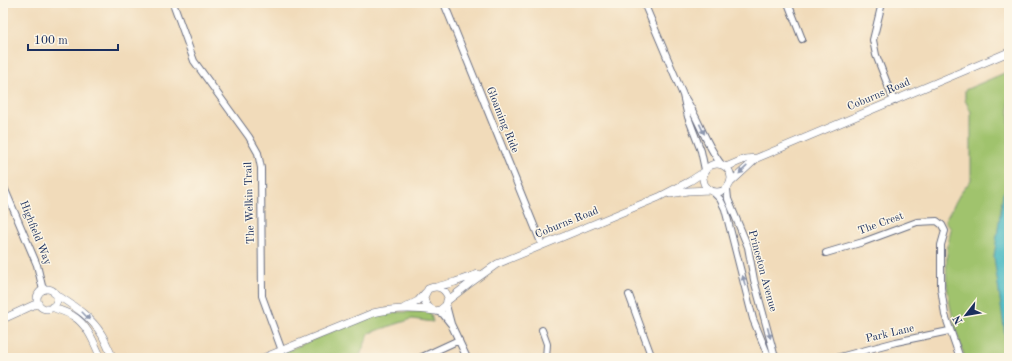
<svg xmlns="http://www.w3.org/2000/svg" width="1012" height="361" font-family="'Old Standard TT',serif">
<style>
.green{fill:#a0c36d;stroke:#5e7966}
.water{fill:#4bbac3;stroke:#337490}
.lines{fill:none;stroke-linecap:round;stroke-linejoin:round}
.minor-casing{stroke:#666b7e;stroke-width:8}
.tertiary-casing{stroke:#666b7e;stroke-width:8}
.minor{stroke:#fff;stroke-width:6}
.tertiary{stroke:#fff;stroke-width:7}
.oneway{fill:#8d97ae}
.labels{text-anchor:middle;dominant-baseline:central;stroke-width:3;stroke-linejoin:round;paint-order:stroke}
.street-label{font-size:11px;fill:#1b2f5e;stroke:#fcf5e5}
</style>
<rect width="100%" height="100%" fill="#fcf5e5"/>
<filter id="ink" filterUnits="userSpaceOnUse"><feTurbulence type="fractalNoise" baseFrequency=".025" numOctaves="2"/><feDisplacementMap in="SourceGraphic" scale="8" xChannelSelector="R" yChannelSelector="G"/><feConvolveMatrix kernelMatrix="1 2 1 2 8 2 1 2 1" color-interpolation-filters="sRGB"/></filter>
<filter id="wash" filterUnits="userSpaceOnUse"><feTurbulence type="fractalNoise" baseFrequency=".012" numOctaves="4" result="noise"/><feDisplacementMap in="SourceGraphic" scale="16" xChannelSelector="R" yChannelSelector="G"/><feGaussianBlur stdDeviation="0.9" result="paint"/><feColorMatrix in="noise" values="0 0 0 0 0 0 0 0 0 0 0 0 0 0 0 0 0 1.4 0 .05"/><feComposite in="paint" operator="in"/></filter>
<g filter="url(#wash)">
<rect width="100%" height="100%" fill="#f1dbba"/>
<path class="green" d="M1009,71V358H965C950,315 940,275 951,229L945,221L960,194L971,180V112L965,100V90Z
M430,311L433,322L412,319L369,333L359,358H270L375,313Z"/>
<path class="water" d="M1009,182V358H1006L1004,327L994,257L1003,194Z"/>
</g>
<g filter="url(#ink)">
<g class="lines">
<defs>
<path id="minor" d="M173,3L194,61L249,137L258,153L261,168L262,296L282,351
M444,3L542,245
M644,3L683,95L688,117L701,151L705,170
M788,3L802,39
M882,3L873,40L876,55L894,101
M685,98C699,119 706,145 721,164
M3,185L37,265L43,290
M727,189L728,199L748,247L754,280L774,354L777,358
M713,192L720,199L725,209L753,319L769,358
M826,253L863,242L917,222L937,221L942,225L945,231L941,245V288L945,315L960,358
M629,295L652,358
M446,305L451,324L467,358
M436,311L443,314L450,323
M542,330L547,344L546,358
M420,358L459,340
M836,358L896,342L949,331"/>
<path id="tertiary" d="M703 178a14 14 0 1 1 28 0a14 14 0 1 1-28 0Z
M726,167L745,159L757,158L1009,52
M730,183L757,158
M670,194L688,191L710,190
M436,287L455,282L478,274
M37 299a10 10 0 1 1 20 0a10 10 0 1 1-20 0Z
M54,293C72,305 91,316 102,335C106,342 109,350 113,358
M447,301L469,284L497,264L659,197L690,181L704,172
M52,307C58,310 67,312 73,316C88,325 94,343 101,358
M404,308L418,301L425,293
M3,319L38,303
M263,358L373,313C394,308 414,308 436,311L440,310L446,305L448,297C444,287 437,285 428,289L424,297L426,305L433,310"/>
</defs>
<use href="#minor" class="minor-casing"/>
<use href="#tertiary" class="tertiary-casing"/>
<use href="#minor" class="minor"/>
<use href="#tertiary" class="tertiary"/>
</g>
<defs><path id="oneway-solid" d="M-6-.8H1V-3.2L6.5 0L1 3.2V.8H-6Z"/></defs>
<g class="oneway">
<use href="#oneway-solid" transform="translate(702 129) rotate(65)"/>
<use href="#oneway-solid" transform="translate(743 170) rotate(136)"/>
<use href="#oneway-solid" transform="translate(744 281) rotate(-104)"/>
<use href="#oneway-solid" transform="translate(86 316) rotate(45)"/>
<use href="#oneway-solid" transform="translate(769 333) rotate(75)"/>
</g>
</g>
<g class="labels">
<g class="street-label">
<text transform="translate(879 95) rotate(-23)">Coburns Road</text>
<text transform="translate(502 120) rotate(68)">Gloaming Ride</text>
<text transform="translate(250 203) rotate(-92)">The Welkin Trail</text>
<text transform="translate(567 223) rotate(-22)">Coburns Road</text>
<text transform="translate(881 224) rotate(-20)">The Crest</text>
<text transform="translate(35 233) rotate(68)">Highfield Way</text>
<text transform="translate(762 271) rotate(75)">Princeton Avenue</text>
<text transform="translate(890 334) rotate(-13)">Park Lane</text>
</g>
</g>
<rect width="1012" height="361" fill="none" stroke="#fcf5e5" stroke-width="16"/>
<g transform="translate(966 315) rotate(239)" stroke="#fcf5e5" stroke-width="3" paint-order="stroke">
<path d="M0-3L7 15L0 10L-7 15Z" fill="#1b2f5e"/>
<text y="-6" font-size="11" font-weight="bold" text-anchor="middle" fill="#1b2f5e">N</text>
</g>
<path d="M28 44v6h90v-6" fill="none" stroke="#1b2f5e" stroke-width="2"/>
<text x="34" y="44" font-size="12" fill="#1b2f5e" stroke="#fcf5e5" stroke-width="3" paint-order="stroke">100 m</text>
</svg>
